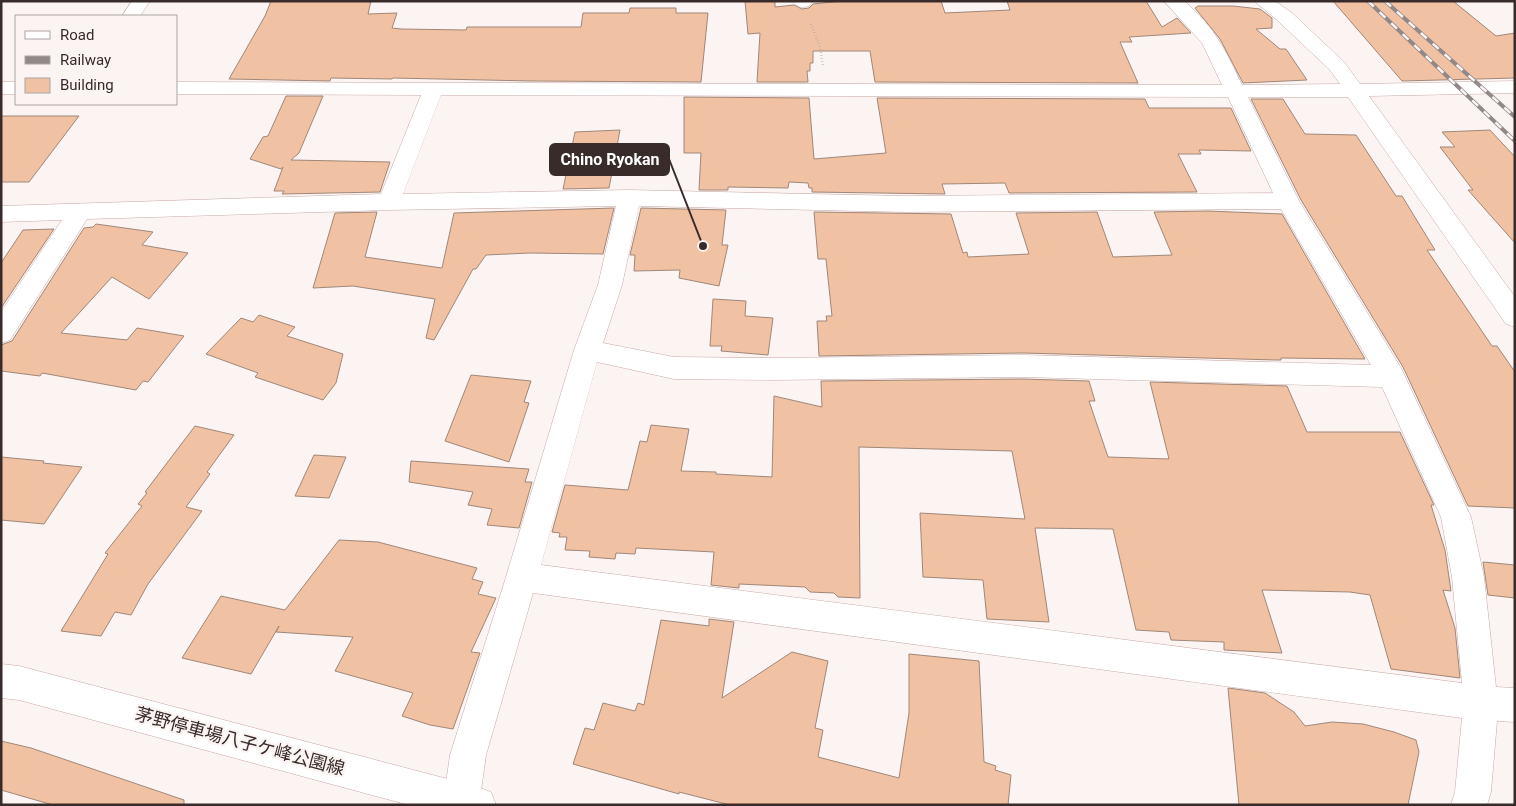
<svg xmlns="http://www.w3.org/2000/svg" width="1516" height="806" font-family="Roboto,'Noto Sans JP',sans-serif">
<style>
.building{fill:#f1c1a3;stroke:#a08778}
.lines{fill:none;stroke-linecap:round;stroke-linejoin:round}
.minor-casing{stroke:#c9a9a6;stroke-width:1}
.major-casing{stroke:#c9a9a6;stroke-width:1}
.path{stroke:#ada4a3;stroke-width:2.5;stroke-dasharray:0.5 2.5;stroke-linecap:butt}
.minor{fill:#fff;fill-rule:evenodd}
.major{fill:#fff;fill-rule:evenodd}
.rail-casing{stroke:#928887;stroke-width:4}
.rail{stroke:#fbf4f3;stroke-width:2.5;stroke-dasharray:8;stroke-linecap:butt}
.labels{text-anchor:middle;dominant-baseline:central;stroke-width:4.5;stroke-linejoin:round;paint-order:stroke}
.near-street-label{font-size:18px;fill:#382b2a;stroke:#fbf4f3}
.leader{fill:none;stroke:#382b2a;stroke-width:2}
.callout-dot{fill:#382b2a;stroke:#fbf4f3;stroke-width:2}
.callout{fill:#382b2a;stroke:#382b2a;stroke-width:2}
.callout-label{font-size:16px;text-anchor:middle;font-weight:bold;fill:#fff}
</style>
<rect width="100%" height="100%" fill="#fbf4f3"/>
<path class="building" d="M271,1H371L368,14L397,13L392,28L401,29L466,30L467,27H581L583,13H629L630,8H676V13H708L701,82L531,81L393,78L392,79L331,78L330,81L229,79L265,16Z
M745,1H775V7L794,5L802,9L809,8L813,4L842,1H941L945,13L1010,10L1007,1H1146L1162,27L1177,18L1191,33L1129,37L1132,42H1120L1138,83L875,82L870,51H813V63H810V71H807L808,82H757L760,33L748,34Z
M1333,1H1453L1496,36L1515,33V78L1402,81Z
M1198,6H1233L1260,9L1272,18V28L1256,29L1280,49H1286L1307,80L1243,83L1220,39L1195,8Z
M286,96H323L299,153L291,160L390,162L380,192L282,194L284,191H274L283,167L281,169L250,159L263,137L268,136Z
M684,97L809,98L814,159L886,153L877,98L1145,99L1149,108H1231L1251,151L1199,150L1201,154H1178L1197,192L1009,193L1005,183L942,184L945,194L812,192V188H809L808,183L789,182L788,188L728,187V190H699L701,153H684Z
M1251,99H1283L1305,134L1356,135L1396,196H1402L1435,250H1427L1492,346H1497L1515,372V508L1468,506L1403,367L1301,200Z
M1,116H79L29,182H1Z
M620,130L609,188L563,189L575,132Z
M1490,130L1515,157V243L1468,190H1473L1440,147H1455L1442,132Z
M614,208L603,254L530,253L486,255L476,269H473L434,340L426,338L435,299L353,286L313,288L335,213L377,212L365,257L442,268L454,213Z
M641,208L726,210L722,245H728L719,286L679,278L680,270L634,271L635,255H630Z
M1208,211L1282,214L1365,359L1281,358V360H1276L1023,353L819,356L817,321H827L826,316H832L826,259H818L814,212L951,214L963,253L967,252L968,257L1029,254L1016,213L1097,212L1113,257L1172,255L1154,212Z
M96,224L153,232L142,245L188,253L149,299L112,277L61,333L127,340L137,328L184,336L148,382L143,381L136,390L42,373L40,376L1,371V345L12,341L84,228L93,227Z
M54,229L1,308V263L23,230Z
M713,299L746,301L745,316L773,318L768,355L721,351L722,346H710Z
M259,315L295,327L287,336L343,354L336,383L323,400L255,377L258,373L206,354L241,318L253,322Z
M471,375L531,381L524,402L529,403L509,462L445,441Z
M1023,379L1089,381L1095,401H1089L1108,457L1169,459L1150,382L1287,386L1307,432H1400L1434,505H1431L1445,550L1451,591L1443,590L1455,628L1460,678L1391,669L1370,595L1350,592L1262,590L1282,653L1224,650V642L1171,640L1169,632L1136,630L1113,529L1035,528L1049,622L987,619L983,580L923,577L920,513L1025,519L1012,451L859,447L860,598L838,597L834,593L810,592L805,587L739,584V588L711,585L714,552L636,548L635,554L616,553L615,559L589,557L590,551L565,550L567,537H559L560,533L552,532L565,485L628,490L640,441L647,442L651,425L689,429L681,471L716,472V474L772,477L774,396L822,407L821,381Z
M195,426L234,435L207,472L210,474L186,507L202,511L148,584L131,615L115,612L101,636L61,631L108,554L105,553L142,506L138,504L147,493L145,492Z
M314,455L346,457L329,498L295,496Z
M1,457L44,461L43,463L82,467L44,524L1,520Z
M411,461L529,469L525,482H532L519,528L487,525L492,509L468,505L473,492L409,482Z
M339,540L378,542L477,568L472,579L483,582L478,594L496,598L471,652L480,653L453,729L430,725L402,716L413,693L335,671L353,637L276,632L279,626L251,674L182,658L221,596L285,610Z
M1483,562L1515,565V598L1488,595Z
M709,619L734,622L722,698L792,652L828,661L815,728L823,730L818,757L899,778L909,713V654L979,661L984,762L996,766L995,770L1011,775L1008,805H730L679,792V794L573,764L585,728L594,730L603,703L635,711L638,703L644,705L661,620L709,626Z
M1228,688L1265,693L1294,712L1305,726L1332,722L1363,724L1394,732L1416,740L1419,752L1408,805H1239Z
M1,741L31,748L184,800V805H53L1,790Z"/>
<g class="lines">
<defs>
<path id="minor" d="M132,1H150L140,16H122Z
M793,1H812V2L809,6C802,8 798,8 793,1Z
M1164,1H1184C1214,26 1226,51 1242,85L1340,84L1330,70L1277,20L1254,1H1275L1291,12L1344,62L1360,84L1515,81V93L1369,96L1515,297V327L1506,324L1348,97H1248L1299,201L1401,368L1471,517L1484,577L1496,687L1515,688V722L1497,721L1491,792L1487,805H1451L1455,792L1462,718L533,593L486,755L479,805H443L450,755L506,577L574,350L598,285L616,206L389,210L87,219L10,340L1,343V312L62,220L1,222V206L381,194L421,95L176,94V82L1222,85L1202,43ZM441,95L1228,97L1273,193L905,196L629,190L403,194ZM639,206L905,212L1281,209L1371,365L1023,355L774,358L674,357L603,343L622,285ZM597,362L674,379L774,380L1023,377L1382,387L1441,517L1452,577L1462,683L541,565Z
M1,82H16V94H1Z"/>
<path id="major" d="M1,664L19,666L478,787L491,792L496,805H409L19,700L1,698Z"/>
</defs>
<use href="#minor" class="minor-casing"/>
<use href="#major" class="major-casing"/>
<path class="path" d="M811,24L820,47L823,66"/>
<use href="#minor" class="minor"/>
<use href="#major" class="major"/>
<defs>
<path id="rail" d="M1368,1L1515,141
M1385,1L1515,117"/>
</defs>
<use href="#rail" class="rail-casing"/>
<use href="#rail" class="rail"/>
</g>
<g class="labels">
<g class="near-street-label">
<text transform="translate(240 741) rotate(15)">茅野停車場八子ケ峰公園線</text>
</g>
</g>
<path class="leader" d="M703 246L669 159"/>
<circle class="callout-dot" cx="703" cy="246" r="5"/>
<rect class="callout" x="550" y="144" width="119" height="31" rx="5"/>
<g class="callout-label">
<text x="610" y="165">Chino Ryokan</text>
</g>
<rect width="1516" height="806" fill="none" stroke="#382b2a" stroke-width="5"/>
<rect x="15" y="15" width="162" height="90" fill="#fbf4f3" stroke="#ada4a3"/>
<rect x="25" y="31" width="25" height="8" fill="#ffffff" stroke="#ada4a3"/>
<text x="60" y="40" font-size="15" fill="#382b2a">Road</text>
<rect x="25" y="56" width="25" height="8" fill="#928887" stroke="#ada4a3"/>
<text x="60" y="65" font-size="15" fill="#382b2a">Railway</text>
<rect x="25" y="78" width="25" height="15" fill="#f1c1a3" stroke="#ada4a3"/>
<text x="60" y="90" font-size="15" fill="#382b2a">Building</text>
</svg>
